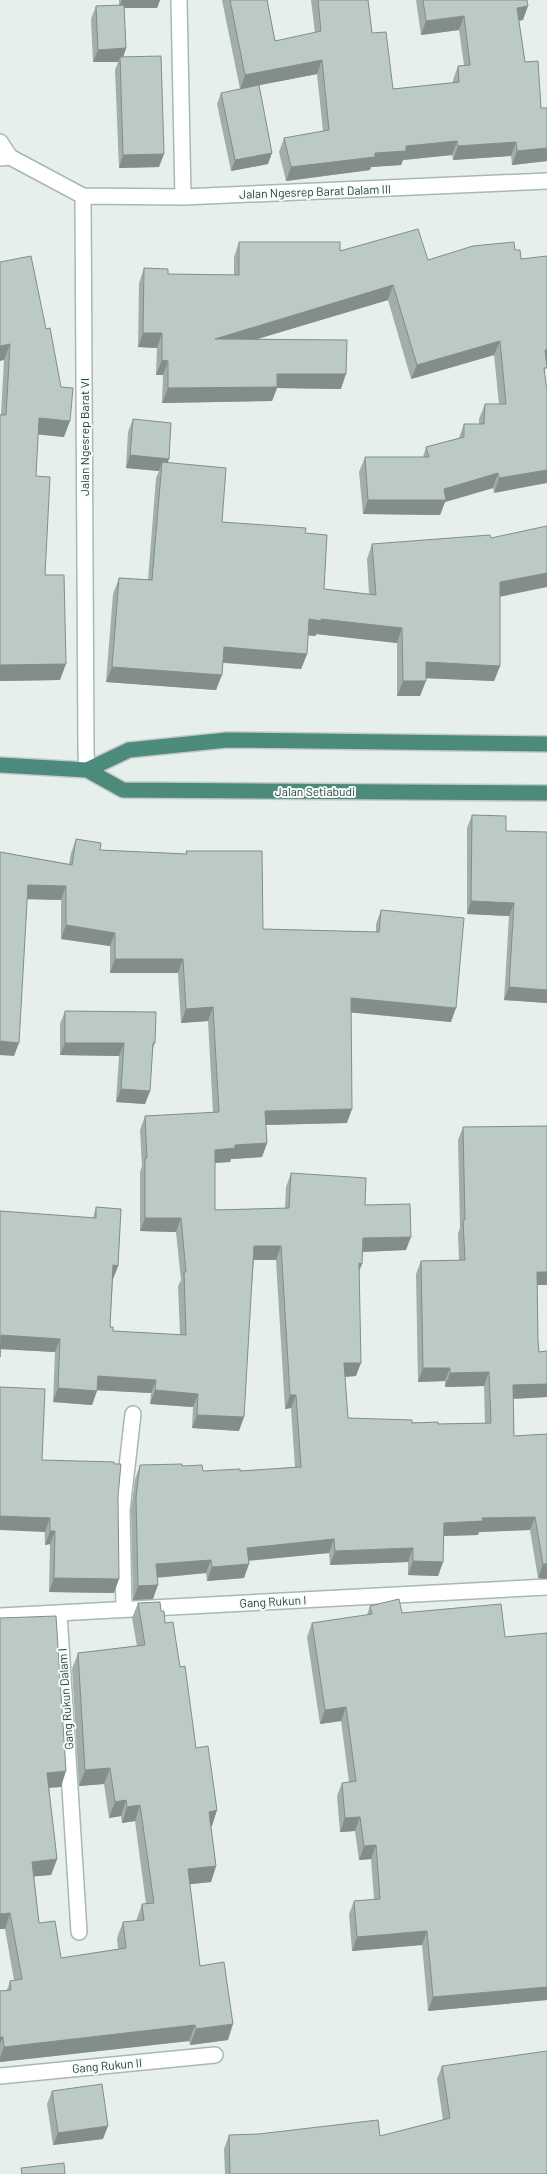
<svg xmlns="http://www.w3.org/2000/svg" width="547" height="2174" font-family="Barlow,sans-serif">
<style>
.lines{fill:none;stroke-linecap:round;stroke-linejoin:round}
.minor-casing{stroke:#a8b8b2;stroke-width:18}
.trunk-casing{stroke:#c2cac8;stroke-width:18}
.minor{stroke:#fff;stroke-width:15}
.trunk{stroke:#4c8a7c;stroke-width:15}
.wall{fill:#a1aea9}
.shaded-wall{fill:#838d89}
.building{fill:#bbcac4;stroke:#838d89}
.labels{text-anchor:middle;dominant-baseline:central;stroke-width:4;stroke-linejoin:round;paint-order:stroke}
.street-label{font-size:12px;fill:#24423a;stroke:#f7fbf9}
</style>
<rect width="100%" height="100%" fill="#e6efeb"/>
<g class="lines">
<defs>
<path id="minor" d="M179,0L183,197
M0,142L10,157
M0,158L10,157L83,196L183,197L547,181
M83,196L86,751L87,770
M124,1609L122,1510L133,1414
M59,1613L79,1932
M0,1616L547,1587
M0,2076L215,2055"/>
<path id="trunk" d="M0,765L87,770L123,790L547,793
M87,770L129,750L227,740L547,744"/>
</defs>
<use href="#minor" class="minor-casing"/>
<use href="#trunk" class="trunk-casing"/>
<use href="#minor" class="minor"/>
<use href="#trunk" class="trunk"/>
</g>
<path class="wall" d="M119,0H160L157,8H124L126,48L123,57L159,167L119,168L115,70L118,62H93L91,19L96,6L119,5Z
M222,0H267L275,41L315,33L311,0H368L372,33L393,89L453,83V80L458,66L464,65L459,30L421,35L416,0H527L523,20L519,21L525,62L541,108H547V161L512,165L511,156L453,160L452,155L403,160L401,165L371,167L370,170L286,181L279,152L284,138L323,131L317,74L259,85L268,164L231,171L217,104L221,93L240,89Z
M239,242L428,260L515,250L521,259L547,364L494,493L493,488L445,502L440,515L363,514L359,472L365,457H423L426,447L459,438L464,424H479V419L485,404H499L494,355L411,379L388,300L257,339L341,389L277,388L272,401L162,403L163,375H156L157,348L138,347L139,283L144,268L168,274L234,275V257Z
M0,262L64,437L38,434L36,476L45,575L60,680L0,681V415H1L4,360Z
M133,419L167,463L222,522L305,533L324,589L369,594L367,559L372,544L500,596V666L494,681L426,678L420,696H397V643L316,634V636L308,635L307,654L301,669L223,663L216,690L106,682L113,594L119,578L148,580L156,478L159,471L126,468L128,432Z
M472,815L506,831L547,832V1003L504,1000L509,916L467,914V828Z
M76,839L100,850L186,854V851L263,929L376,932V924L381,910L451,1022L351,1012L347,1123L266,1125L267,1143L262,1157L231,1159L230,1162L215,1163V1210L285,1208L286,1187L291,1173L365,1205L406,1250L362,1252L359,1271L356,1376L345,1377L348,1418L438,1424L485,1423L484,1386L445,1387V1381L418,1382L416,1274L421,1261L459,1260L458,1234L460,1227L458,1140L463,1127L547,1126V1285H537L538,1340L539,1352L547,1351V1397L513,1399L514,1436L547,1434V1579L538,1578L530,1530L479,1532L478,1535L444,1536L443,1562L438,1576L408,1575V1562L330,1565L329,1553L248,1561L244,1578L207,1581L206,1573L157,1578L153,1599L133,1600L131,1510L135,1479L140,1465L182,1466L203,1471H240L295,1467L291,1408L285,1409L276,1260H254L239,1431L192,1428L193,1407L150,1404L151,1393L97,1390L92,1405L53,1402L55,1352L1,1349L0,1211L93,1218L96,1207L118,1266L113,1279L110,1327L113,1331L180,1335L178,1286L181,1280L176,1232L140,1231V1172L142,1166L140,1130L145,1116L213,1113L208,1021L181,1023L178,973H110V946L61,939V900L27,899L14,1056L0,852L69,864L71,853Z
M65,1011L155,1043L152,1051L150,1091L145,1104L116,1102L119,1056L60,1055V1024Z
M42,1460L118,1496L114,1593L49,1592L50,1544L45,1545Z
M138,1603L161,1611L165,1623L180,1667L196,1748L217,1810L211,1826L216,1866L211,1882L190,1884L200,1966L228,2040L190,2045L189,2041L0,2062V1991L7,1990L10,1981L14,1980L5,1929H0V1618L61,1787L49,1788L57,1859L51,1875L34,1876L39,1923L61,1958L118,1949L117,1938L123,1922L136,1921L142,1904H146L135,1821L122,1823L121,1816L109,1818L104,1784L79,1786L72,1669L78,1653L137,1646L132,1618Z
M370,1606L505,1637L547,2000L428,2011L422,1945L352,1951L349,1914L354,1901L374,1899L371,1859L359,1860L355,1831L340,1832L337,1796L342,1783L349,1782L341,1721L320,1724L307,1637L312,1623L367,1615Z
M442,2066L547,2174H225L224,2149L229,2135L380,2136L443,2120L437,2079Z
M52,2091L103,2139L53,2145L47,2104Z"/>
<path class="shaded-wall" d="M122,0H160L157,8H119Z
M528,6L523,20L512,21L517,8Z
M464,16L459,30L421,35L426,21Z
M126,48L122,61L120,57L118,62H93L98,50Z
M322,60L317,74L240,89L245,75Z
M457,141L452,155L403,160L401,165L371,167L370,170L286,181L291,167L375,153L406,146Z
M516,142L511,156L453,160L458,146Z
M547,148V161L512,165L517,151Z
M272,153L268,164L231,171L235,160Z
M164,154L159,167L119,168L123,155Z
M393,285L388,300L210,353L215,339Z
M143,333H162L157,348L138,347Z
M500,341L494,355L411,379L417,365Z
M10,344L4,360L0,361V346Z
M545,350H547V364H540Z
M162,360L168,361L163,375H156Z
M277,374H346L341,389L277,388L272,401L162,403L168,388Z
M39,418L70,421L64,437L33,434Z
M130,455L169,459L164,472L162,462L159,471L126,468Z
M547,470V483L494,493L499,478Z
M498,473L493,488L445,502L440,515L363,514L368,500L444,489Z
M547,573V587L494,598L500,582Z
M309,619H321L402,628L397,643L316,634V636L304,635Z
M224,647L307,654L301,669L218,662Z
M426,662L500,666L494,681L420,678Z
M66,664L60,680L0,681V665Z
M112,667L222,675L216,690L106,682Z
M403,681H426L420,696H397Z
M28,885L66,886L61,900L23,899Z
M471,901L514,903L509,916L467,914Z
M66,925L115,933L110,946L61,939Z
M115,959H183L178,973H110Z
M509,987L547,990V1003L504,1000Z
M351,998L456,1008L451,1022L346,1012Z
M213,1007L208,1021L181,1023L186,1009Z
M0,1041L19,1043L14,1056L0,1055Z
M65,1043H124L119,1056L60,1055Z
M121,1089L150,1091L145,1104L116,1102Z
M352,1109L347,1123L260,1125L265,1111Z
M267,1143L262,1157L231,1159L230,1162L210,1163L215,1150L235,1145Z
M145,1218H181L176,1232L140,1231Z
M411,1237L406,1250L358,1252L363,1238Z
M254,1246H281L276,1260H249Z
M359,1263L362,1264L357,1277Z
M113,1265L118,1266L113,1279Z
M537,1272H547V1285H532Z
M1,1335L60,1339L55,1352L0,1349Z
M344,1363H361L356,1376L338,1377Z
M423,1368H450L445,1381L418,1382Z
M489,1372L484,1386L445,1387L450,1373Z
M98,1376L156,1380L151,1393L93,1390Z
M547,1384V1397L508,1399L513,1385Z
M58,1388L97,1391L92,1405L53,1402Z
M155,1390L198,1394L193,1407L150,1404Z
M290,1395H296L291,1408L285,1409Z
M197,1415L244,1417L239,1431L192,1428Z
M0,1516L50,1518L45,1532L0,1530Z
M535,1517L530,1530L479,1532L478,1535L439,1536L444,1523L482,1518Z
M50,1531H55L50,1544L45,1545Z
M334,1539L329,1553L242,1561L247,1548Z
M413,1548L408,1562L330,1565L335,1551Z
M211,1560L206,1573L151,1578L156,1564Z
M413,1561L443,1562L438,1576L408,1575Z
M249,1564L244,1578L207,1581L212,1567Z
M543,1564H547V1579L538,1578Z
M54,1578L119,1579L114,1593L49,1592Z
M158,1585L153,1599L133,1600L138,1586Z
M346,1707L341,1721L320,1724L325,1710Z
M110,1768L104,1784L79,1786L85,1770Z
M66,1771L61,1787L41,1788L47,1773Z
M126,1800L121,1816L109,1818L115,1802Z
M140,1805L135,1821L122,1823L127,1807Z
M217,1810L212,1826L204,1827L209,1812Z
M360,1817L355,1831L340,1832L345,1818Z
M376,1845L371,1859L359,1860L364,1846Z
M57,1859L51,1875L27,1877L32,1862Z
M216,1866L211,1882L183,1885L188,1869Z
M10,1913L5,1929H0V1914Z
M427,1931L422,1945L352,1951L357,1937Z
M547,1987V2000L428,2011L433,1997Z
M233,2024L228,2040L190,2045L196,2029Z
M195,2025L189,2041L0,2062V2058L4,2047Z
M0,2037H3L0,2044Z
M108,2126L103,2139L53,2145L58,2133Z"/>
<path class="building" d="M230,0H267L275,41L321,31L318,0H368L372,33L386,32L393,89L459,82L458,66L470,65L464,16L426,21L423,0H527L528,6L517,8L525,62L538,61L541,108H547V148L517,151L516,142L458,146L457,141L406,146V151L375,153V157L291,167L284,138L329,130L322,60L245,75Z
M124,5L126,48L98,50L96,6Z
M161,56L164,154L123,155L120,57Z
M259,85L272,153L235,160L221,93Z
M418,229L428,260L473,246L514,242L515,250H520L521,259L547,256V350H545L547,368H544L547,391V470L499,478L498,473L444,489L446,500H368L365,457H429L426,447L464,437V424H484L485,404H506L500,341L417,365L393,285L215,339L347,340L346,374H277V387L168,388V361L162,360V333H143L144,268L168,269V274L239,275V242H340V251Z
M31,256L46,329L50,328L61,387L73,388L70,421L39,418L36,476L50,477L45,575H64L66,664L0,665V415H6L10,344L0,346V262Z
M133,419L171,423L169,459L130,455Z
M162,462L226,468L222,522L306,528L305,533L327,535L324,589L376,595L372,544L490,535L491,538L547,526V573L500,582V666L426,662V681H403L402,628L321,619V621L309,619L307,654L224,647L222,675L112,667L119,578L152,580Z
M472,815L506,816V831L547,832V990L509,987L514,903L471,901Z
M76,839L101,843L100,850L187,854L186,851H262L263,929L379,932L381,910L464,918L456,1008L351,998L352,1109L265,1111L267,1143L235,1145V1148L215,1150V1210L289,1208L291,1173L366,1178L365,1205L410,1204L411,1237L363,1238L362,1264L359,1263L361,1363H344L348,1418L412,1420V1423L438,1422V1424L491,1423L489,1372L450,1373V1368H423L421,1261L465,1260L463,1220H465L463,1127L547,1126V1272H537L538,1340L539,1352L547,1351V1384L513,1385L514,1436L547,1434V1564H543L535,1517L482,1518L483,1521L444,1523L443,1562L413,1561V1548L335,1551L334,1539L247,1548L249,1564L212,1567L211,1560L156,1564L158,1585L138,1586L136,1497L140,1465L182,1464V1466L202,1465L203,1471L240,1469V1471L301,1467L296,1395H290L281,1246H254L244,1417L197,1415L198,1394L155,1390L156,1380L98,1376L97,1391L58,1388L60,1339L1,1335L0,1357V1211L96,1218V1207L121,1209L118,1266L113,1265L110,1327H113V1331L186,1335L184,1272H186L181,1218H145V1158H147L145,1116L219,1112L213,1007L186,1009L183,959H115V933L66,925V886L28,885L19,1043L0,1041V852L72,865Z
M65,1011L156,1012L155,1043H153L150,1091L121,1089L124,1043H65Z
M0,1387L45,1389L42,1460L114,1462V1464H121L118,1496L119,1579L54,1578L55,1531H50V1518L0,1516Z
M399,1599L402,1613L501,1604L505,1637L547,1633V1987L433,1997L427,1931L357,1937L354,1901L380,1899L376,1845L364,1846L360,1817L345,1818L342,1783L356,1781L346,1707L325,1710L312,1623L372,1614L370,1606Z
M160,1602L161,1611H164L165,1623L173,1622L180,1667L185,1666L196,1748L208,1746L217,1810L209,1812L216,1866L188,1869L200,1966L224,1962L233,2024L196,2029L195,2025L4,2047L3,2037H0V1991L11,1990L10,1981L22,1979L10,1913L0,1914V1618L56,1616L66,1771L47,1773L57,1859L32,1862L39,1923L55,1921L61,1958L126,1948L123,1922L144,1920L142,1904L154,1903L140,1805L127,1807L126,1800L115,1802L110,1768L85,1770L78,1653L145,1645L138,1603Z
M547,2051V2174H230L229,2135L259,2134L378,2120L380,2136L450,2118L442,2066Z
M102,2084L108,2126L58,2133L52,2091Z
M64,2163L65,2174H21H22L21,2168Z"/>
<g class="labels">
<g class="street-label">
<text transform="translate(315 191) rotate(-2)">Jalan Ngesrep Barat Dalam III</text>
<text transform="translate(84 437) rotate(-90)">Jalan Ngesrep Barat VI</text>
<text x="315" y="791">Jalan Setiabudi</text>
<text transform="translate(273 1601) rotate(-3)">Gang Rukun I</text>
<text transform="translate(65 1699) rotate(-94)">Gang Rukun Dalam I</text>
<text transform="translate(107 2065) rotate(-5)">Gang Rukun II</text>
</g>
</g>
</svg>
